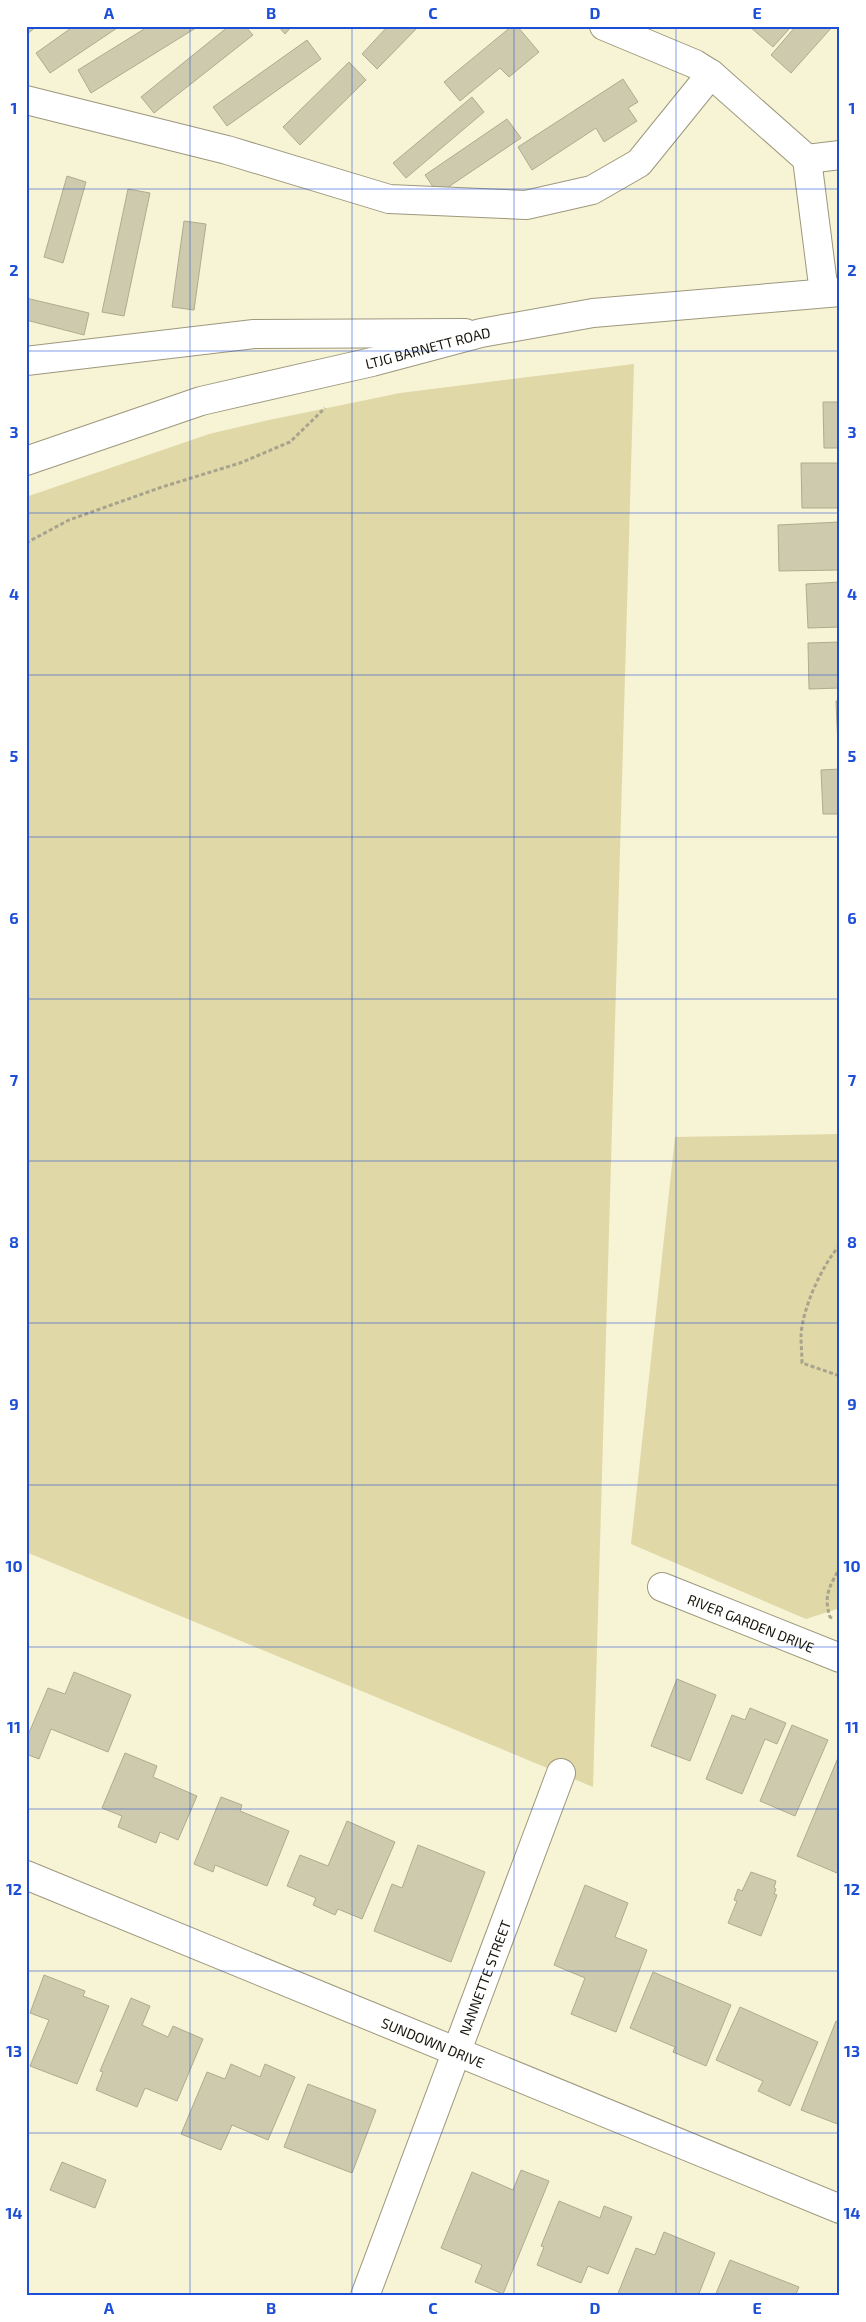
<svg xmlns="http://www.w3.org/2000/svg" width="866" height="2322" font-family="'Exo 2',sans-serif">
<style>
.green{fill:#e0d8a7}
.building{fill:#cecaad;stroke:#afab8f}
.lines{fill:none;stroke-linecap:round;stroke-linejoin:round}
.minor-casing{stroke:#9d987d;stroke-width:30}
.tertiary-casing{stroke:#9d987d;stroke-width:30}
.path{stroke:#a7a38c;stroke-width:3;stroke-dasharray:4 2.5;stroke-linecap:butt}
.minor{stroke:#fff;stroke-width:28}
.tertiary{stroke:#fff;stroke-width:28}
.grid{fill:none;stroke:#1d4ed8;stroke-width:1;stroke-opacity:0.55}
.labels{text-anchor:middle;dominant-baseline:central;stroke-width:4;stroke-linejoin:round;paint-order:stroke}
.street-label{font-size:14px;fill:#16140a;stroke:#fff}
.neatline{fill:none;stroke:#1d4ed8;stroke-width:2}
.grid-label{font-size:16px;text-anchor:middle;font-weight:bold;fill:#1d4ed8}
</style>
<rect width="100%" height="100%" fill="#f7f3d5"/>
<path class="green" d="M634,364L593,1787L26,1552V497L209,434L269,420L400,393Z
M840,1134V1608L806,1619L631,1544L675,1137Z"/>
<path class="building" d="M26,26H37L26,35Z
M74,26H120L50,73L36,53Z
M149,26H199L91,93L78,70Z
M229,26H245L253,35L154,113L141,97Z
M278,26H292L285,34Z
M388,26H419L377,69L362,54Z
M512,26H517L539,52L509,77L500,68L460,101L444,82Z
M749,26H786L789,29L773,47Z
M796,26H833L791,73L771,55Z
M307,40L321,59L227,126L213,107Z
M349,62L366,80L300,145L283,127Z
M623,79L638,102L628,108L637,121L604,142L596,128L532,170L518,147Z
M472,97L484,112L406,178L393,163Z
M507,119L521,138L438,194L425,175Z
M67,176L86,182L63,263L44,257Z
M128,189L150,193L124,316L102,312Z
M184,221L206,224L194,310L172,307Z
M26,298L89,313L84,335L26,320Z
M823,402H840V448H824Z
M801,463H840V508H802Z
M840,522V570L779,571L778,525Z
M840,582V627L808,628L806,584Z
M840,642V688L809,689L808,643Z
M836,701H840V747H838Z
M840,769V814H823L821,770Z
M74,1672L131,1695L108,1752L51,1729L39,1759L26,1754V1740L48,1688L65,1694Z
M677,1679L716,1695L690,1761L651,1746Z
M750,1708L786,1723L777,1744L765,1739L742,1794L706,1779L732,1715L745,1720Z
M792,1725L828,1740L795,1816L760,1801Z
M125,1753L157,1766L153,1777L197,1796L178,1840L160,1832L156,1843L118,1827L122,1816L102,1808Z
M840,1753V1866L837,1873L797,1856Z
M221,1797L242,1805L240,1811L289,1831L267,1886L215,1865L213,1872L194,1864Z
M347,1821L395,1842L362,1919L338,1909L335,1915L313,1905L316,1898L287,1886L300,1855L328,1866Z
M418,1845L485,1872L451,1962L374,1931L392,1884L402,1888Z
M751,1872L776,1881L774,1888L776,1889L774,1894L777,1895L761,1936L728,1923L737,1901L734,1900L738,1889L742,1891Z
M585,1885L628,1903L615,1937L647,1950L616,2032L571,2014L585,1978L554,1965Z
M653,1972L731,2005L706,2066L673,2052L675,2047L630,2028Z
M44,1975L85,1991L83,1996L109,2006L77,2084L30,2066L49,2020L30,2013Z
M131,1998L150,2006L142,2025L168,2037L173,2026L203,2039L177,2101L145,2088L137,2107L96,2090L103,2072L100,2071Z
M740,2007L818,2042L790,2106L758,2091L763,2081L716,2060Z
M836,2021L840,2022V2125L801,2110Z
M231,2064L260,2077L265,2064L295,2077L268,2140L232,2125L221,2150L181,2134L207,2072L225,2079Z
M308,2084L376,2110L352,2173L284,2147Z
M62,2162L106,2180L95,2208L50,2190Z
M521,2170L549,2181L503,2294L475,2282L482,2265L441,2248L472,2172L513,2190Z
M559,2201L600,2218L604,2206L632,2217L608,2274L588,2266L581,2283L537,2265L544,2247L541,2246Z
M664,2232L715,2253L698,2296H617L636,2248L655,2255Z
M730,2260L799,2287L795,2296H715Z"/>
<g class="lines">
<defs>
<g id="minor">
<path d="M604,26L695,64L711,74L807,159L824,293"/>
<path d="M26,100L227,150L389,199L526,205L592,190L639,163L711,74"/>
<path d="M807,159L840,155"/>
<path d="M26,361L254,334L465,333"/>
<path id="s1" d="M662,1587L840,1658"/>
<path id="s2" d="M26,1875L840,2209"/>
<path id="s3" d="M365,2296L561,1773"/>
</g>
<g id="tertiary">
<path id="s4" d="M26,461L201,401L372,362L481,333L593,313L840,292"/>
</g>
</defs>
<use href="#minor" class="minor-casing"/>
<use href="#tertiary" class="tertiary-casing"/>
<path class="path" d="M26,543L69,520L162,487L240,463L290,442L325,408
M840,1245C822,1265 802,1309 801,1336C801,1345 802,1354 802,1363L840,1376
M832,1618L830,1617C823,1595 830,1586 840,1567"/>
<use href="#minor" class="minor"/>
<use href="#tertiary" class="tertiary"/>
</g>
<path class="grid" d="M190,26V2296M352,26V2296M514,26V2296M676,26V2296M26,189H840M26,351H840M26,513H840M26,675H840M26,837H840M26,999H840M26,1161H840M26,1323H840M26,1485H840M26,1647H840M26,1809H840M26,1971H840M26,2133H840"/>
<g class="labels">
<g class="street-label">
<text stroke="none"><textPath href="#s4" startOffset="418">LTJG BARNETT ROAD</textPath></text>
<text stroke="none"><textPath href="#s1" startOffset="96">RIVER GARDEN DRIVE</textPath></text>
<text stroke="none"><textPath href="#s3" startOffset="340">NANNETTE STREET</textPath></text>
<text stroke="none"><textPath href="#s2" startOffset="440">SUNDOWN DRIVE</textPath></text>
</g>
</g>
<rect width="866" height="2322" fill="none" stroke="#ffffff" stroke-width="55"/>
<rect x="28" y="28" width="810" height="2266" class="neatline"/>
<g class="grid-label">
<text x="109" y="19">A</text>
<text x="271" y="19">B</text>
<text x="433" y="19">C</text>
<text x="595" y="19">D</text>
<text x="757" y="19">E</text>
<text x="14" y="114">1</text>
<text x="852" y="114">1</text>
<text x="14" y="276">2</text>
<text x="852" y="276">2</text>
<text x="14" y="438">3</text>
<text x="852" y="438">3</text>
<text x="14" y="600">4</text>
<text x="852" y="600">4</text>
<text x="14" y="762">5</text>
<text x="852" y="762">5</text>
<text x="14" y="924">6</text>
<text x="852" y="924">6</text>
<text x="14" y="1086">7</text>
<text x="852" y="1086">7</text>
<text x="14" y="1248">8</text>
<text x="852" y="1248">8</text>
<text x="14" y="1410">9</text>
<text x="852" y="1410">9</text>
<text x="14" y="1572">10</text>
<text x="852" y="1572">10</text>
<text x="14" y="1733">11</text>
<text x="852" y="1733">11</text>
<text x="14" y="1895">12</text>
<text x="852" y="1895">12</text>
<text x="14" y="2057">13</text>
<text x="852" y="2057">13</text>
<text x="14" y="2219">14</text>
<text x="852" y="2219">14</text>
<text x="109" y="2314">A</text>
<text x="271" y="2314">B</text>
<text x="433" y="2314">C</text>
<text x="595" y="2314">D</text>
<text x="757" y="2314">E</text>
</g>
</svg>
